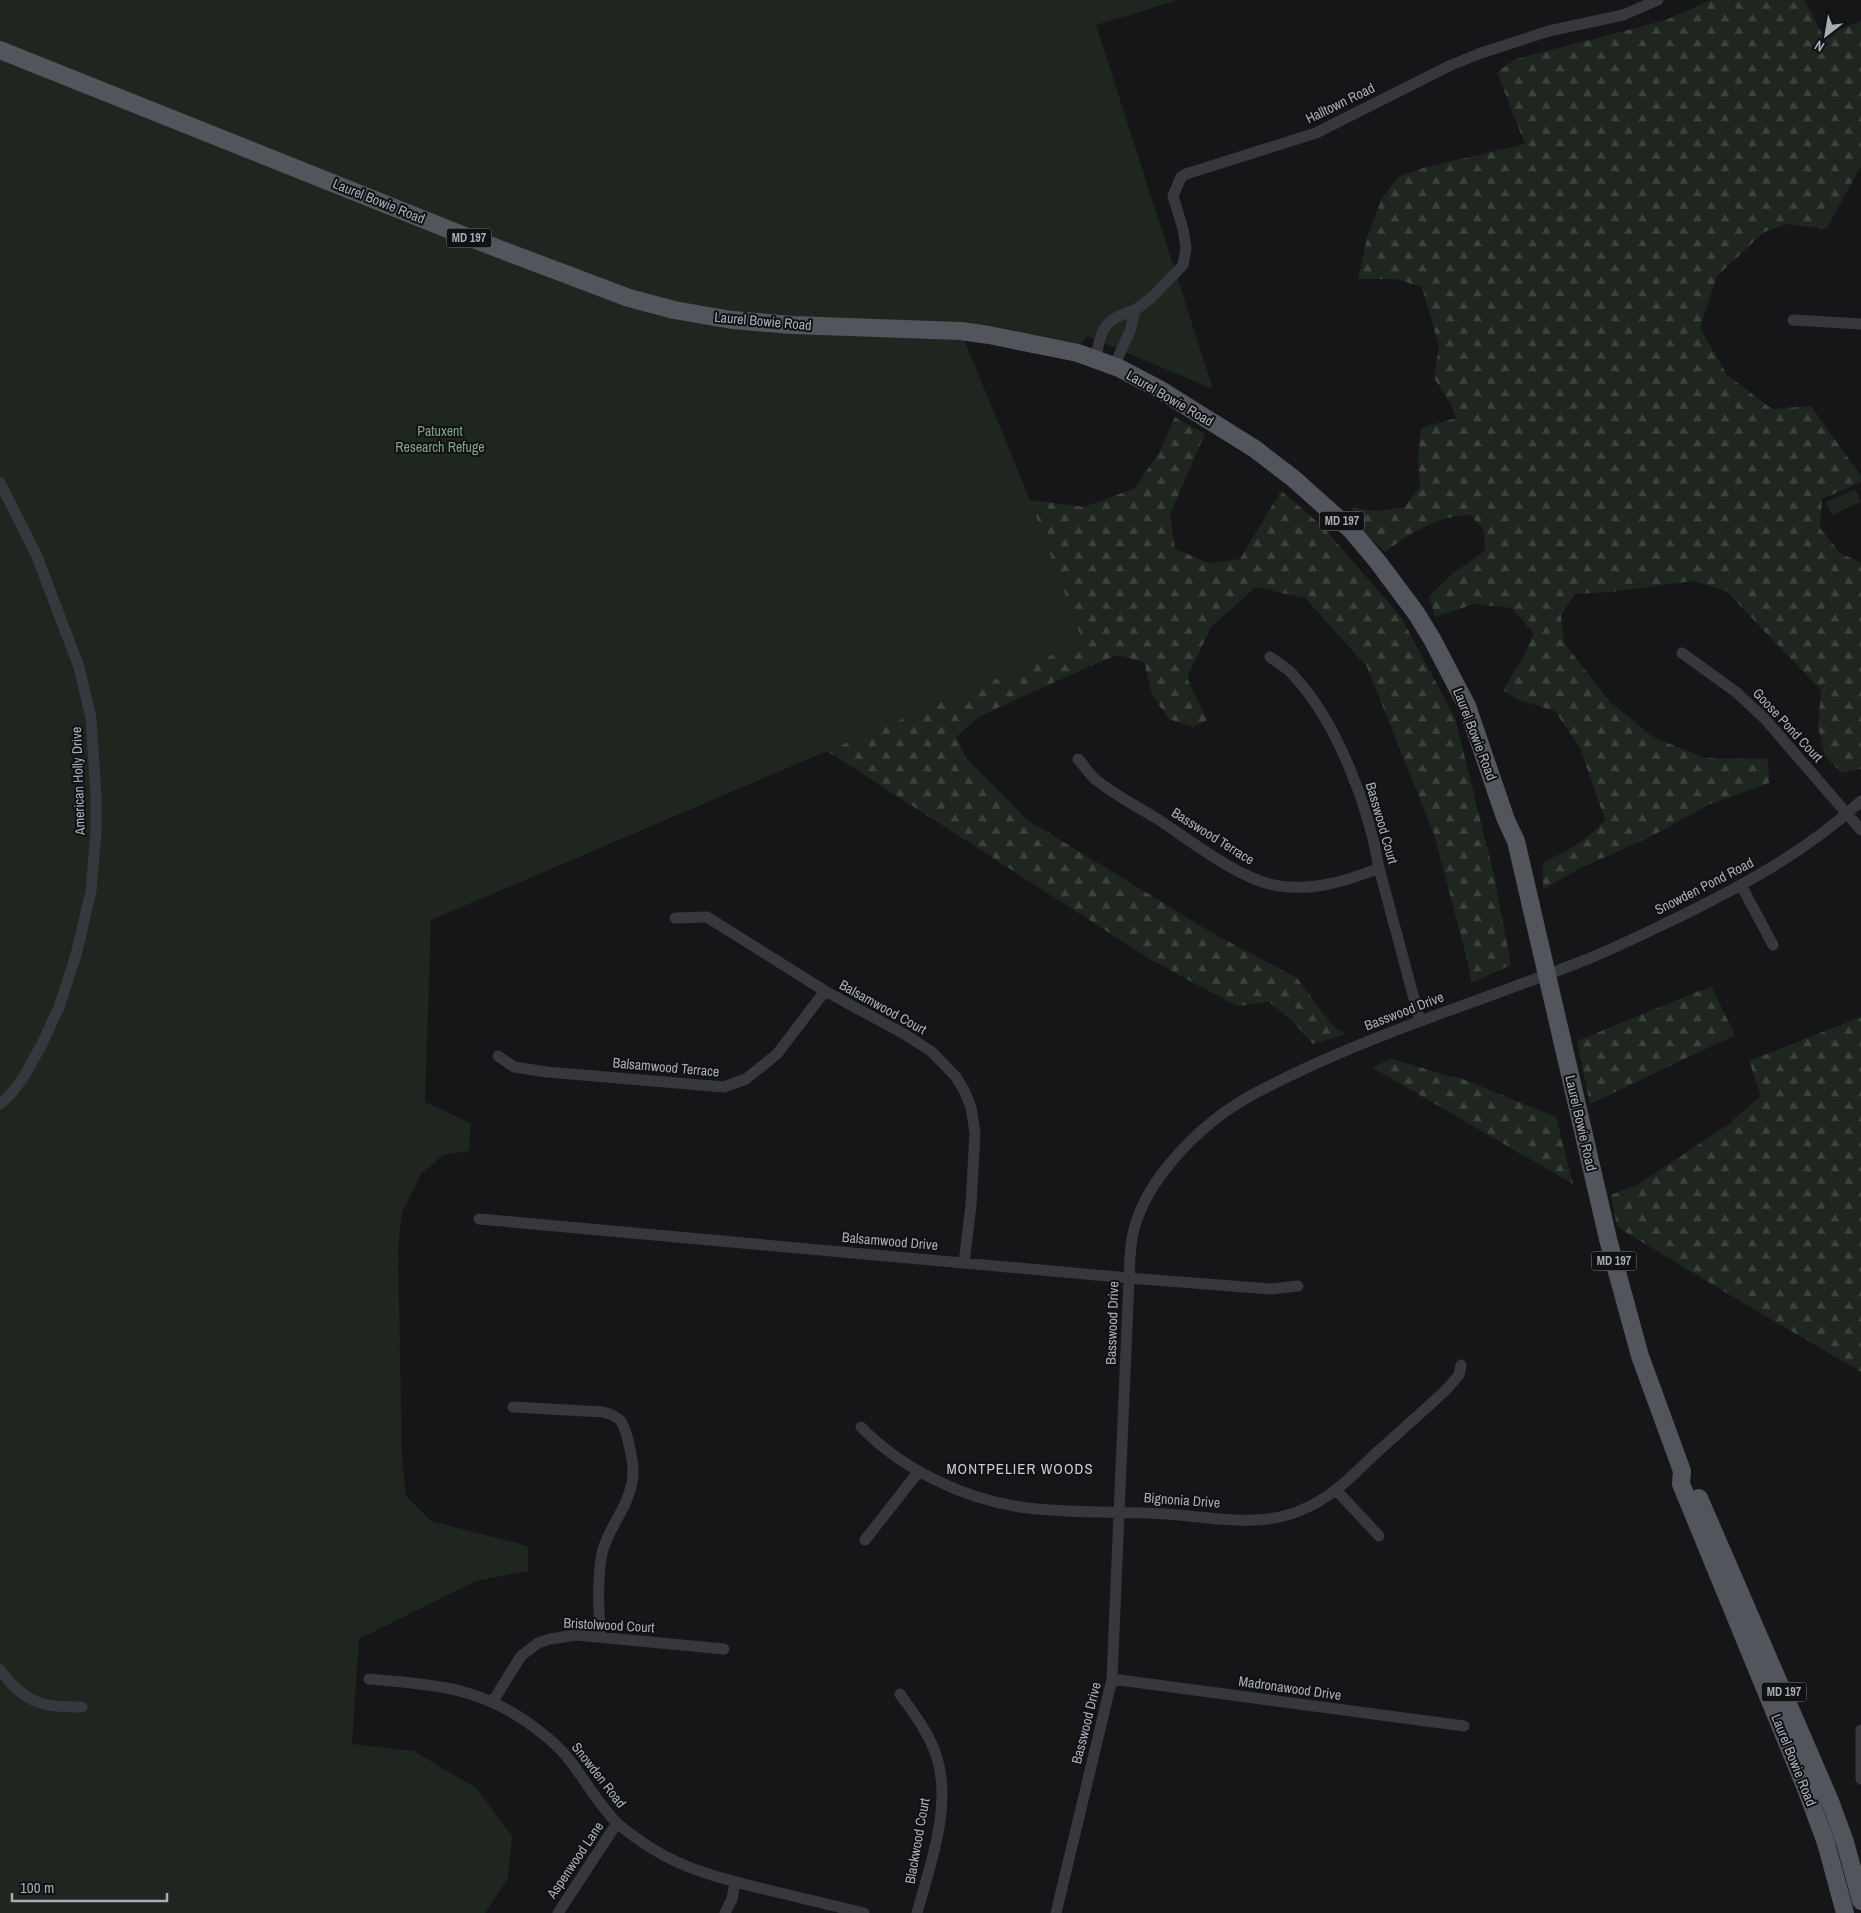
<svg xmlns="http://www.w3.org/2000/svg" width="1861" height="1913" font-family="'Archivo Narrow',sans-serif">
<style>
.forest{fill:url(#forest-firs)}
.green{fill:#1e261f}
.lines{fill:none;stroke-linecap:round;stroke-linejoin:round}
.minor{stroke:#37383d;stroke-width:11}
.primary{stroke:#53555c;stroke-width:18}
.labels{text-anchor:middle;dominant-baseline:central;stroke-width:4;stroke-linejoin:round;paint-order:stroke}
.shield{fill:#111113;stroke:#7b7e86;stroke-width:1}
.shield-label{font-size:12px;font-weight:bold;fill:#a8adb8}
.street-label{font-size:14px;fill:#a8adb8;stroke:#111113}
.park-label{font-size:14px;fill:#7fa381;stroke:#111113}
.neighbourhood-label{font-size:15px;letter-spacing:1px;fill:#c9ccd4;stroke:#111113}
</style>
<defs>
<pattern id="forest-firs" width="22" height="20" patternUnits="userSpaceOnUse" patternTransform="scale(1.25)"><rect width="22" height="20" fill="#1e261f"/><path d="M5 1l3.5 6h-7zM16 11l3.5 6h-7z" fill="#3c433d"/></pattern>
</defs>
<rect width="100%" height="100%" fill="#161618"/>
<path class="forest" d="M1711,0H1805L1823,36L1861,21V166L1826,229L1787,224L1764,232L1717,276L1700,328L1727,375L1772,409L1811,406L1861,476V482L1822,499L1820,528L1840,553L1861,563V769L1842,773L1825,756L1818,728L1821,690L1726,591L1693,581L1610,592L1575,594L1561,615L1564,643L1610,702L1655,738L1705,758L1768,759L1769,783L1708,805L1650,837L1578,869L1543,890V862C1570,850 1585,842 1605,820L1580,748L1555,711L1518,700L1503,690L1521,661L1534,634L1512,608L1474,604L1435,617L1429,596L1452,574L1485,551L1484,531L1471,515C1442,514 1408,534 1385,552L1365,533L1352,508L1379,511L1405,507L1420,486L1418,458L1421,428L1456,418L1451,404L1434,378L1439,346L1422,287L1396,279H1358L1367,238L1381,200L1398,177L1426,167L1525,144L1497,72L1516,59L1666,20Z
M0,78L976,415L1030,500L1084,507L1135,488L1160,451L1175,417L1205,434L1170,514L1175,549L1209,563L1240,559L1281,491L1322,526L1401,617L1455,718L1494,875L1511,965L1471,983L1468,963L1434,834L1367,667L1305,598L1256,587L1211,627L1187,678L1207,720L1193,727L1169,719L1152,695L1144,662L1118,655L1088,667L980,716L956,737L966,758L1026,819L1214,934L1297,978L1334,1027L1346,1034L1313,1044L1291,1020L1269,1002L1237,1006L1153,961L827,751Z
M1711,986L1735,1035L1590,1104L1577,1041Z
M1861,1017V1372L1745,1304L1617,1227L1611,1195L1639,1184L1726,1126L1761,1096L1749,1061Z
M1390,1058L1448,1076L1460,1078L1556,1117L1573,1184L1373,1068Z"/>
<path class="green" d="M0,0H1179L1096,25L1213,389L1087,336L1078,347L961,332L1030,500L1083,642L431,920L425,1102L471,1123L469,1151L443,1155L421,1174L402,1212L398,1248L402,1459L406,1496L431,1521L528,1546V1571L476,1581L359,1639L352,1744L414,1751L476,1788L512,1836L508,1878L485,1913H0Z
M1855,489L1861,502L1832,515L1826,502Z"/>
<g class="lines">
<path class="minor" d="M1135,310L1151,298L1183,265L1186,248L1183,229L1173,196L1181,177L1186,174L1316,133L1449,66L1481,53L1549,31L1623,15L1658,0
M1793,320L1861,324
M1096,359C1100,328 1105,319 1135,310L1130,331L1114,366
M0,483L36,554L79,667L91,718L96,797V831L91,891L76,955L59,1007L42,1044L23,1078L10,1095L0,1104
M1682,653L1736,692L1765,719L1861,830
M1270,657C1278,663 1288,668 1294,676C1337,722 1369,807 1379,868L1420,1021
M1078,759C1084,765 1089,774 1095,779C1113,794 1136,806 1156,818C1190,840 1239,880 1279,886C1314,891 1347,881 1379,868
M1741,885L1773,945
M675,918L707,917L825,991L906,1035L932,1052L956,1077L964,1090L971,1107L975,1133L971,1205L964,1263
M498,1056L514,1067L547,1072L724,1087L746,1079L777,1054L825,991
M479,1219L1129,1278L1271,1289L1298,1286
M513,1407L603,1412C622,1417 623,1422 628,1440C631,1454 635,1469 632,1482C628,1508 608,1528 602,1553C597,1581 598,1609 601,1637
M861,1427C902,1469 962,1498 1020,1507C1067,1514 1120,1511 1167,1514C1210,1517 1258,1528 1299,1511C1332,1498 1351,1477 1376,1453C1400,1432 1423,1411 1446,1390L1459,1375L1461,1365
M1337,1491L1379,1536
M865,1540L919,1471
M0,1670C24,1703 43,1708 82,1707
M369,1679C430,1685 474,1685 527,1722C541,1732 556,1743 567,1757C584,1778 598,1804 617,1823C627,1832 639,1840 651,1848C687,1871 730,1881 772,1891C802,1898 833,1906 864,1913
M1112,1679L1464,1726
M900,1694C914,1714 930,1734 937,1758C952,1807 930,1865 917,1913
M493,1701L521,1656L538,1643L550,1639L576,1635L724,1649
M1861,1730V1779
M558,1913L617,1823
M725,1913L732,1899L735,1882
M1056,1913L1112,1679L1130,1256C1131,1249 1131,1241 1133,1234C1142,1189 1183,1144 1218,1117C1244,1097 1275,1083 1304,1069C1392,1028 1485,999 1575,964C1610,951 1643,934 1677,918C1744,885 1805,852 1861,801"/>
<path class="primary" d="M0,50L465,236L629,298L674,310L732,320L793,325L961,331L989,335L1078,353L1119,368L1159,389L1255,449L1294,479L1351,530L1378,562L1416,613L1432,639L1467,706L1506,820L1516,841L1608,1239L1640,1356L1682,1471L1681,1484L1805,1786L1826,1843L1845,1913
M1699,1498L1830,1801L1845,1842L1861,1901"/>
</g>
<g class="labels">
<g class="shield">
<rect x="446.5" y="228.5" width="45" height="19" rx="4"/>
<rect x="1319.5" y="511.5" width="45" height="19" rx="4"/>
<rect x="1591.5" y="1251.5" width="45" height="19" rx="4"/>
<rect x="1761.5" y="1682.5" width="45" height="19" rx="4"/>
</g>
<g class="shield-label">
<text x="469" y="238">MD 197</text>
<text x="1342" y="521">MD 197</text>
<text x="1614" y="1261">MD 197</text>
<text x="1784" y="1692">MD 197</text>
</g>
<g class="street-label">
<text transform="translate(1340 103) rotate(-26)">Halltown Road</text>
<text transform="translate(379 201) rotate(22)">Laurel Bowie Road</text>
<text transform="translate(763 321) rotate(5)">Laurel Bowie Road</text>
<text transform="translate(1170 398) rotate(30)">Laurel Bowie Road</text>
<text transform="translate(1788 725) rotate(47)">Goose Pond Court</text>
<text transform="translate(1475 734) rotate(69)">Laurel Bowie Road</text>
<text transform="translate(78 781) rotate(-92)">American Holly Drive</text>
<text transform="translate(1382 823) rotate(74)">Basswood Court</text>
<text transform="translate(1213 836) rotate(32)">Basswood Terrace</text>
<text transform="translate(1704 886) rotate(-27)">Snowden Pond Road</text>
<text transform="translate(883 1007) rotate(29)">Balsamwood Court</text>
<text transform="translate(1404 1011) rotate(-21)">Basswood Drive</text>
<text transform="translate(666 1067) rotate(5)">Balsamwood Terrace</text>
<text transform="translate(1581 1123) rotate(77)">Laurel Bowie Road</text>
<text transform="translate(890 1241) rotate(5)">Balsamwood Drive</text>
<text transform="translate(1112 1323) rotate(-88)">Basswood Drive</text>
<text transform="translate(1182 1500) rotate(4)">Bignonia Drive</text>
<text transform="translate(609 1625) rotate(3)">Bristolwood Court</text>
<text transform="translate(1290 1688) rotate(8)">Madronawood Drive</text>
<text transform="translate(1086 1723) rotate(-76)">Basswood Drive</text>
<text transform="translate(1794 1760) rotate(68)">Laurel Bowie Road</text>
<text transform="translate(599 1775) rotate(52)">Snowden Road</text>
<text transform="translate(917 1841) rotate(-80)">Blackwood Court</text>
<text transform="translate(575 1860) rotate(-56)">Aspenwood Lane</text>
</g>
<g class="park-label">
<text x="440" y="431">Patuxent<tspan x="440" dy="16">Research Refuge</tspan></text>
</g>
<g class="neighbourhood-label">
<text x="1020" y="1468">MONTPELIER WOODS</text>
</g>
</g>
<g transform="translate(1826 35) rotate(211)" stroke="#111113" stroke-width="4" paint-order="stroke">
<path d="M0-4L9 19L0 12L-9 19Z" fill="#a8adb8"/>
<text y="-8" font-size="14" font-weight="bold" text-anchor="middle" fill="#a8adb8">N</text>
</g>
<path d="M12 1893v8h155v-8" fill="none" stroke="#a8adb8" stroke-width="2.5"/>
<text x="20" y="1893" font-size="15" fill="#a8adb8" stroke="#111113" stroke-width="4" paint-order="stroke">100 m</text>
</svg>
